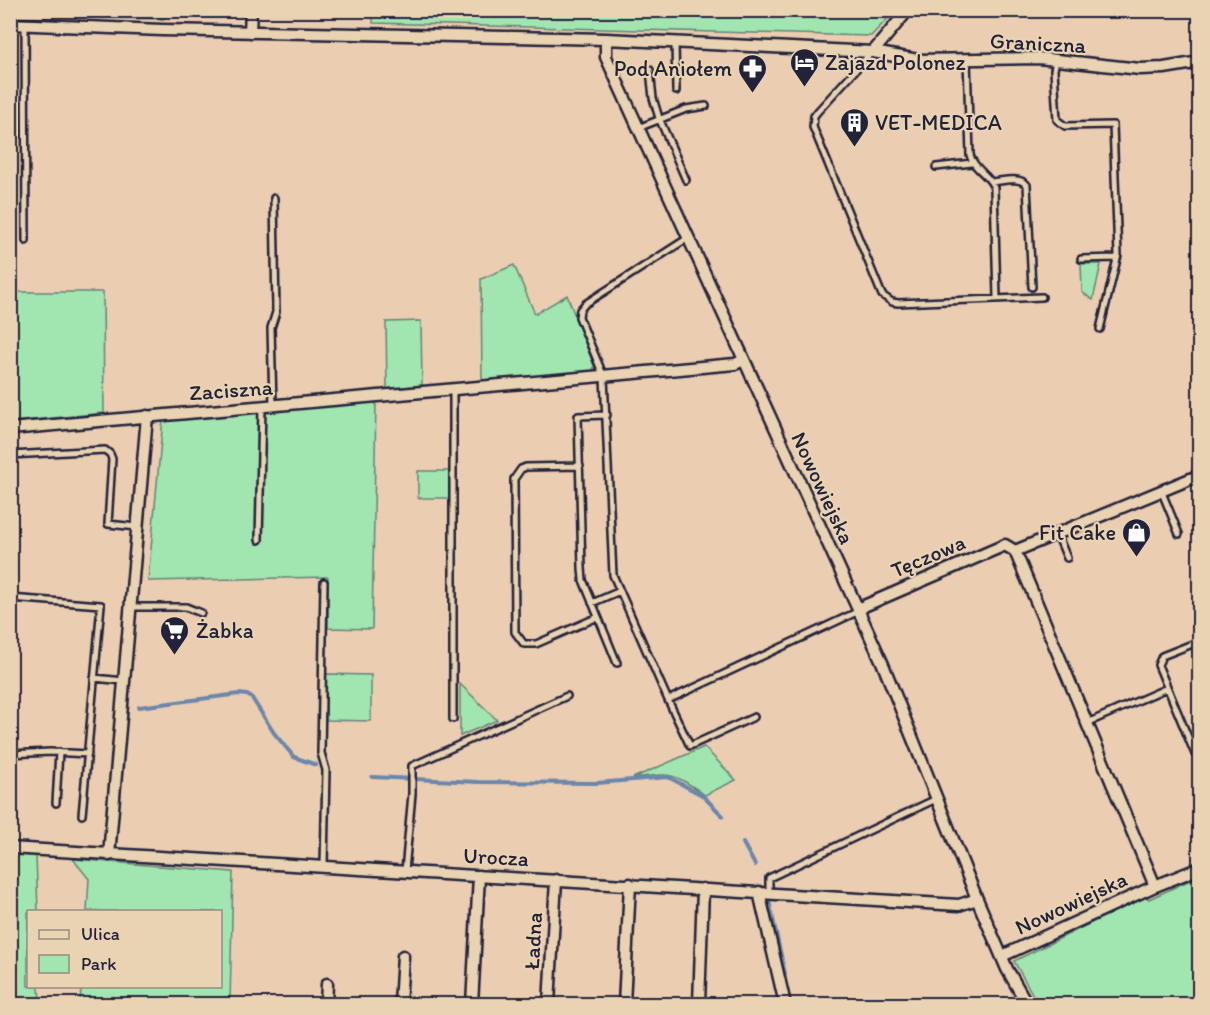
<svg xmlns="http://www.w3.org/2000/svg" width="1210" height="1015" font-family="Itim,sans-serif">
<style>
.green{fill:#a1e5b0;stroke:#628476;stroke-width:1.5}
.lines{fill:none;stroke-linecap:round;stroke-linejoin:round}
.stream{stroke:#6a87ab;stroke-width:4}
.service-casing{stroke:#22223b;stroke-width:10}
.minor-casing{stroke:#22223b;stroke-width:15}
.service{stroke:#e9d3b2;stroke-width:5}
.minor{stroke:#e9d3b2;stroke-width:10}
.labels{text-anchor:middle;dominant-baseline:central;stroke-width:4.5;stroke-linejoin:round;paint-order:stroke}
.street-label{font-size:22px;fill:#22223b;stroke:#e9d3b2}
.poi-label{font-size:22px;fill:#22223b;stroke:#e9d3b2;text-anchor:start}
</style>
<rect width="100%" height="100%" fill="#ebcdb2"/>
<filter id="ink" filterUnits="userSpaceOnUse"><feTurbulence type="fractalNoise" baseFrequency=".0167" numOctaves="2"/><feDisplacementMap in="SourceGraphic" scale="12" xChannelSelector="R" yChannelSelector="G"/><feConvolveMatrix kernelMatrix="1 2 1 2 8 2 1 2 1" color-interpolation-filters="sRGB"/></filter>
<g filter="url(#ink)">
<path class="green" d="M80,11V10L173,11L163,19L79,17Z
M373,11V10L895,11L871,36L373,23Z
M1081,264H1101L1093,300L1082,292Z
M514,265L535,314L567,295L594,366L593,371L482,380L481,279Z
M11,292H103L104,413L11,422Z
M421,321L422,385L387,389L386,322Z
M376,401L372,629L328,628V577L148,581L163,419Z
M418,471H449L450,498H418Z
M326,674L371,675V721L326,720Z
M460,684L497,720L460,736Z
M704,747L736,780L705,795C672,772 672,773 633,778Z
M11,854L36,856L38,911L28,912V986L39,987L40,1004H11Z
M73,859L233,872L230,1004H80L81,987L220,986V912L87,911L89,879Z
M1199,876V1004H1038L1014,961L1146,896L1149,899Z"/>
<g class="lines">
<path class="stream" d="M139,707L239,694L247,695L252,698L274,733L294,757L316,765
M372,777L478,782L597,783L668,777L702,795L723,816
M743,843L755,865
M769,901L785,974"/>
<defs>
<path id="service" d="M25,24L26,241
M675,42L676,91
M870,54L818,111L814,116L813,127L882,295L892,302L898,303L1042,297
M967,59L970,155C974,170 989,174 994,188L997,298
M1056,60L1054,70L1057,120L1065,126L1113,125L1118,255L1100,329
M650,70L653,98L659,118L686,180
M638,128L686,109L706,106
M936,167L972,163
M992,182C1003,181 1019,176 1027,185L1032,287
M688,238L585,304L580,310L579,317L604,377L613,575L668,700L859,611
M1081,259L1117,258
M273,405L271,328L276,312L274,198
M607,415L578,416L582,568L583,580L617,663
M10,455L105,450L110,454L112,459L108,524L137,527
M580,466L526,467L521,469L514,479L515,632L524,644H536L598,617
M1161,490L1179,534
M1057,534L1067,558
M259,540L262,407
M10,598L101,605L82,815
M592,603L620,591
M130,607H186L201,613
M1200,641L1162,656L1158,665L1195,754L1200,758
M94,678L124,681
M668,700L690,746L754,717
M453,719V390
M1087,723L1167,688
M10,754L50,752L88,754
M56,803L59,752
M324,866L326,770L321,753L324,582
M405,871L412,794V766L567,696
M769,893V878L936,799"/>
<path id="minor" d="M10,24L162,30L606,39L873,52L918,60L1038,58L1140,69L1164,68L1200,62
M250,32L251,10
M606,39V57L882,662L977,899L1007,969L1027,1004
M873,52L908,10
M10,429L735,364L744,360
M1015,551L1200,475
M859,611L864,606L1005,545L1015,551
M10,848L959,905L977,899
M109,855L147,416
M1155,886L1200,868
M759,892L785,1004
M1002,956L1155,886L1015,551
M326,1004L327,984
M400,1004L403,956
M472,1004L479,876
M549,1004L556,880
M624,1004L630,884
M699,1004L703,889"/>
</defs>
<use href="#service" class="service-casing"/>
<use href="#minor" class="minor-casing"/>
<use href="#service" class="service"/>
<use href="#minor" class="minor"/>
</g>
</g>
<defs>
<symbol id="hotel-pin" viewBox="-11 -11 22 30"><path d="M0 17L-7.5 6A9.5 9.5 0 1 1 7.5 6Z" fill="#22223b" stroke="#e9d3b2"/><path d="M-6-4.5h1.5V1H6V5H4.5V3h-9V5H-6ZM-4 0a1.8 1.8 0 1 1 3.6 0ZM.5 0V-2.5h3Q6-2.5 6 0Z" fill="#fff"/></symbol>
<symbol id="pharmacy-pin" viewBox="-11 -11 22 30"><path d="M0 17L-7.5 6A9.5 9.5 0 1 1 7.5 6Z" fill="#22223b" stroke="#e9d3b2"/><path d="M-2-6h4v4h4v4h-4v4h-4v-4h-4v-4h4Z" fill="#fff"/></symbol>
<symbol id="building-pin" viewBox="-11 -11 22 30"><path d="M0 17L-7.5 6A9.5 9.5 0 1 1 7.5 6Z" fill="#22223b" stroke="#e9d3b2"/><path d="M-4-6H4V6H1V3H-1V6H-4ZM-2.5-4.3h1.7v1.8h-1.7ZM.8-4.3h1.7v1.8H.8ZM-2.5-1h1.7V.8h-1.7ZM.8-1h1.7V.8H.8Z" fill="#fff"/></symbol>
<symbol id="shop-pin" viewBox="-11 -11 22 30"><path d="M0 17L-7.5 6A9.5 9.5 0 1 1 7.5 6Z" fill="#22223b" stroke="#e9d3b2"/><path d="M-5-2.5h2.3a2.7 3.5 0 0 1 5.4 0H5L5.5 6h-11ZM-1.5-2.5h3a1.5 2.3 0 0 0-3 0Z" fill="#fff"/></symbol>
<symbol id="supermarket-pin" viewBox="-11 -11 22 30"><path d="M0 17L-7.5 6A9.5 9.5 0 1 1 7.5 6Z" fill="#22223b" stroke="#e9d3b2"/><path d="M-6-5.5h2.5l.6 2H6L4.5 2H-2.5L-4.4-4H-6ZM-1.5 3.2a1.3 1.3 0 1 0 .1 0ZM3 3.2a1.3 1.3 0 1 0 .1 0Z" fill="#fff"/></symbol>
</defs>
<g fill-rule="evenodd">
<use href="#hotel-pin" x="788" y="46" width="33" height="45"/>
<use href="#pharmacy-pin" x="736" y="52" width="33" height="45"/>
<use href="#building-pin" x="838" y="106" width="33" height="45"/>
<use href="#shop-pin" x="1120" y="516" width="33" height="45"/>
<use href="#supermarket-pin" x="158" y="614" width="33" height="45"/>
</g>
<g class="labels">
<g class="street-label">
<text transform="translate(1038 43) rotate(3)">Graniczna</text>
<text transform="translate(231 390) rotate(-4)">Zaciszna</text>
<text transform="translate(823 488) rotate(65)">Nowowiejska</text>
<text transform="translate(928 556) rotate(-23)">Tęczowa</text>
<text transform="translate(496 857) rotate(3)">Urocza</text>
<text transform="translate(1071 903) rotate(-25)">Nowowiejska</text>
<text transform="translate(533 941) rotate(-87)">Ładna</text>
</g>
<g class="poi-label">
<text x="825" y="62">Zajazd Polonez</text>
<text x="732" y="68" text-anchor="end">Pod Aniołem</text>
<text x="875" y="122">VET-MEDICA</text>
<text x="1116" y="532" text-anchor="end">Fit Cake</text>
<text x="196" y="630">Żabka</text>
</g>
</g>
<rect width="1210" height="1015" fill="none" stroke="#e9d3b2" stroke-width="36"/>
<rect x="18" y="18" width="1174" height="979" fill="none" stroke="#22223b" stroke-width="2" filter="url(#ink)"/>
<rect x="27" y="910" width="195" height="78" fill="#e9d3b2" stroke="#998c82" stroke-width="1.5"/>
<rect x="39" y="930" width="30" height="9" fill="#e9d3b2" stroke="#998c82" stroke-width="1.5"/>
<text x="81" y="940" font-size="18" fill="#22223b">Ulica</text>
<rect x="39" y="955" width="30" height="18" fill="#a1e5b0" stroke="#998c82" stroke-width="1.5"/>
<text x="81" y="970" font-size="18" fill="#22223b">Park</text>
</svg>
